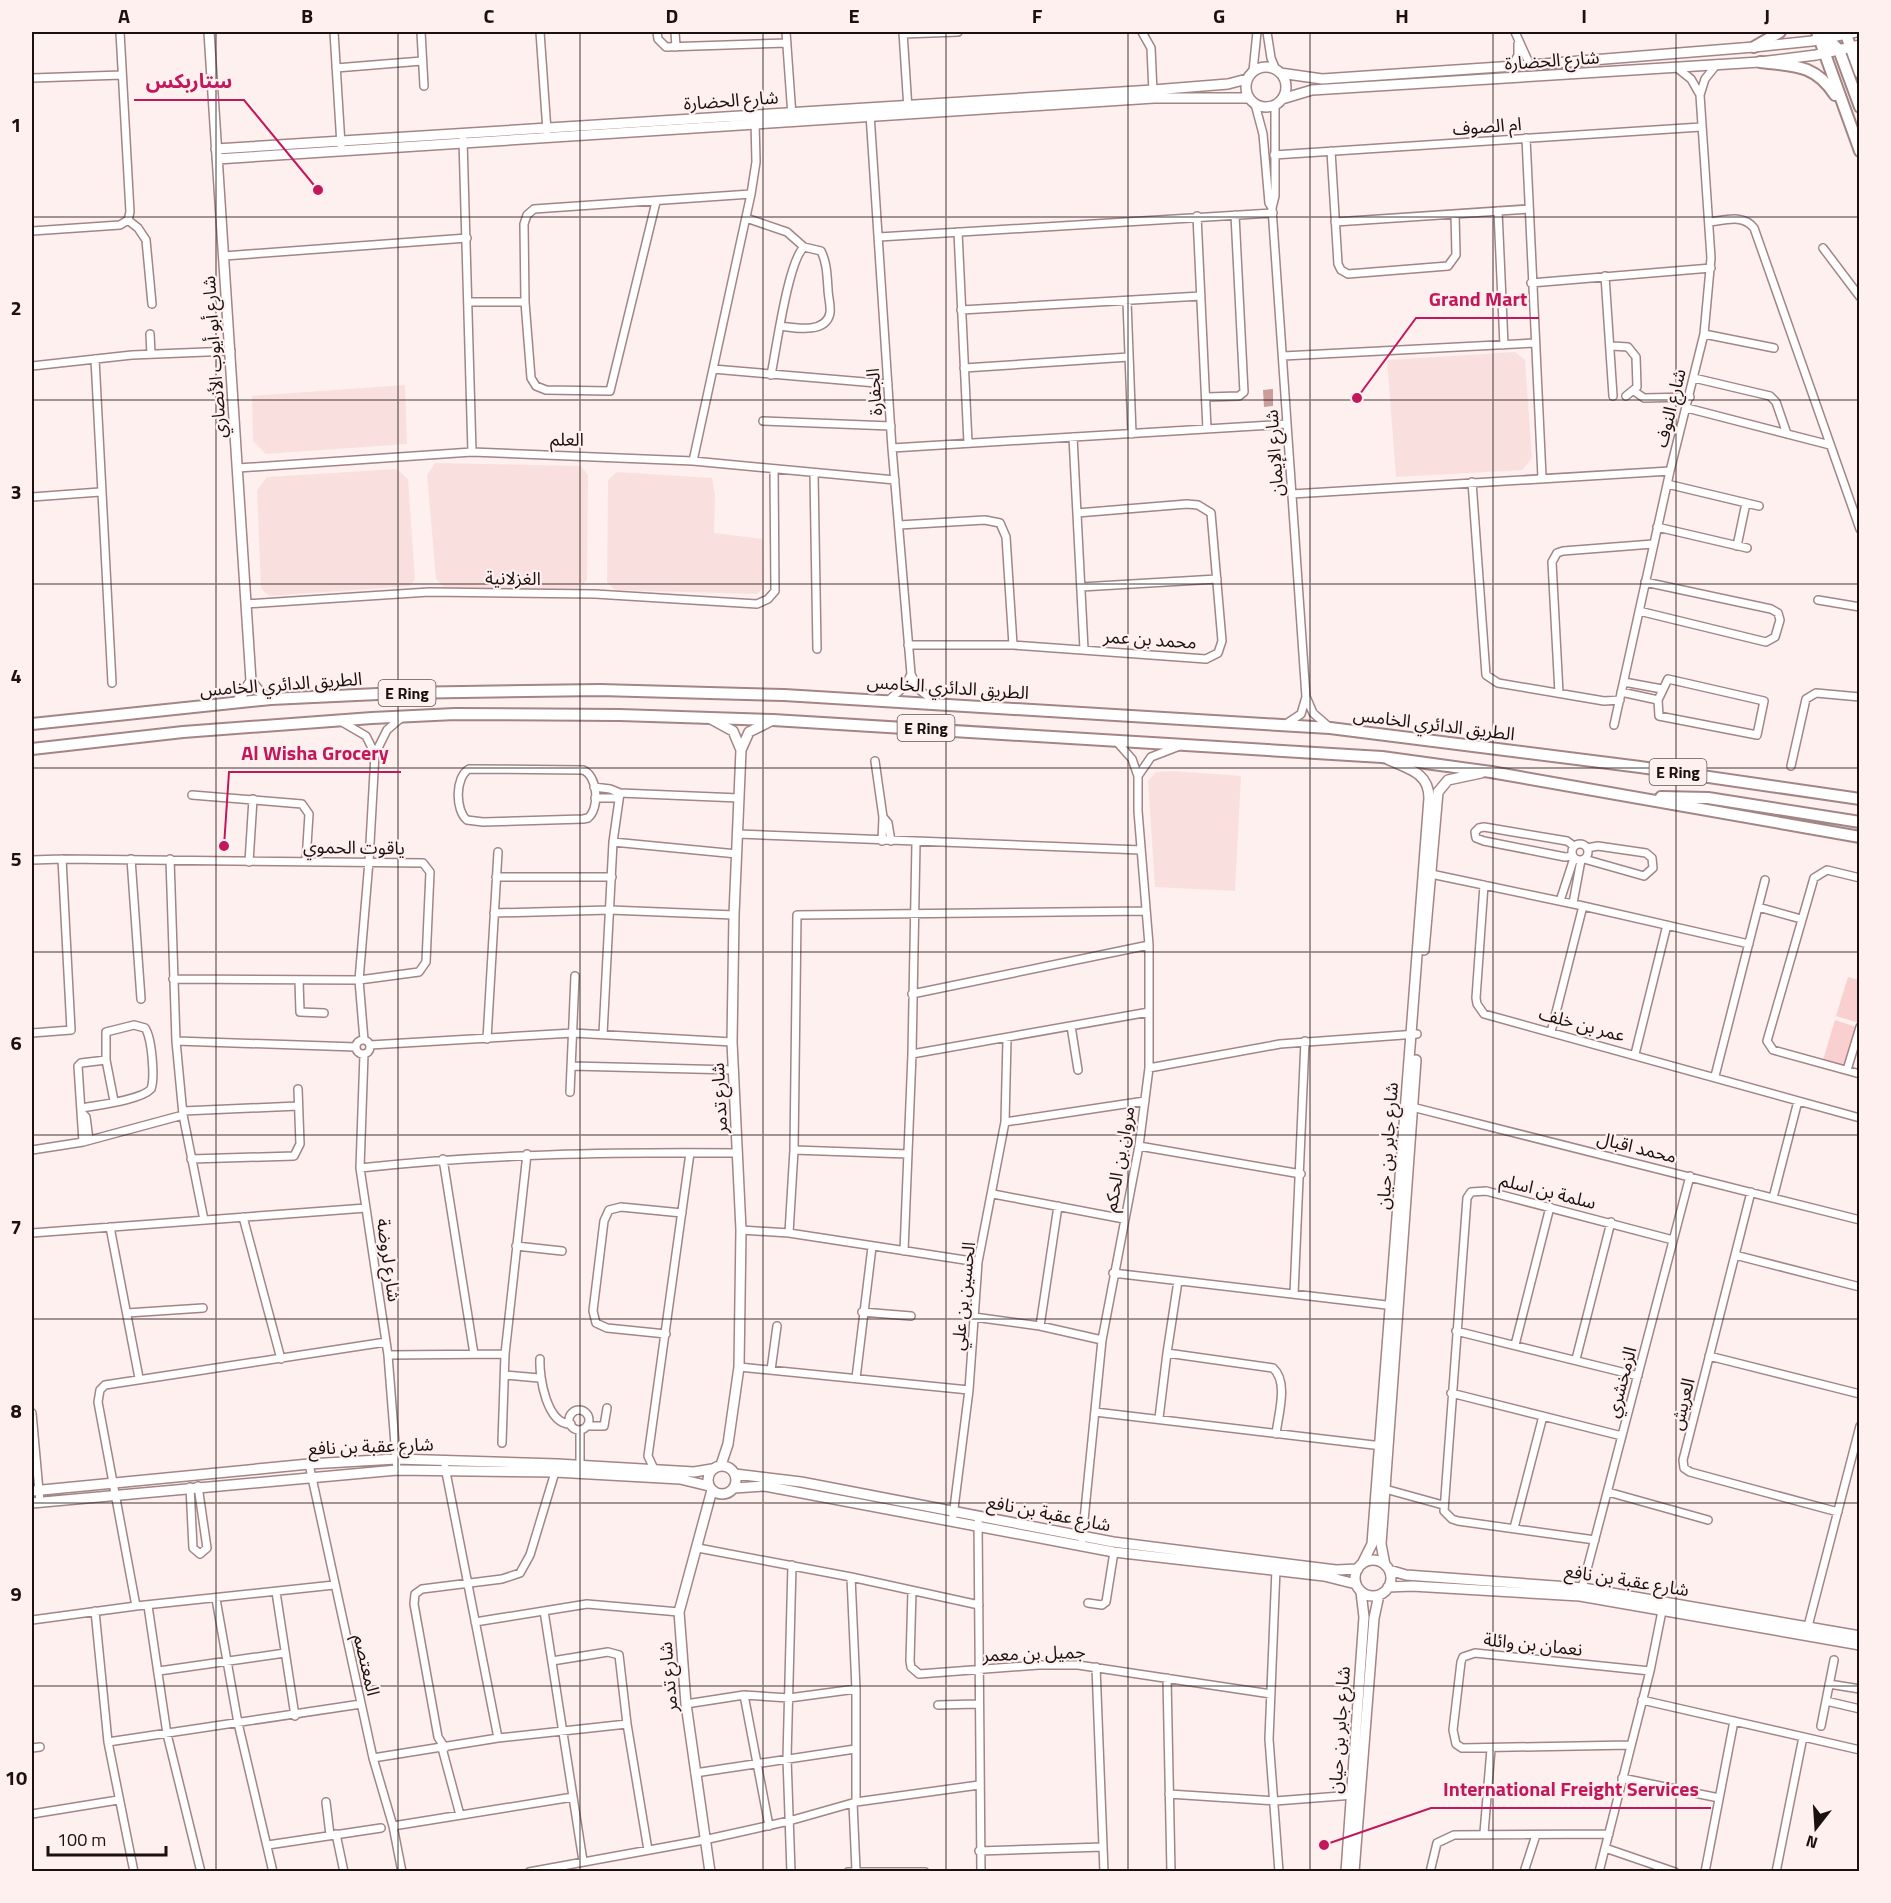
<svg xmlns="http://www.w3.org/2000/svg" width="1891" height="1903" font-family="'Titillium Web','Noto Sans Arabic',sans-serif">
<style>
.built{fill:#f9e0df}
.green{fill:#facfcf}
.water{fill:#cd9c9c}
.lines{fill:none;stroke-linecap:round;stroke-linejoin:round}
.minor-casing{stroke:#a38585;stroke-width:10}
.tertiary-casing{stroke:#a38585;stroke-width:12}
.primary-casing{stroke:#a38585;stroke-width:14}
.minor{stroke:#fff;stroke-width:7}
.tertiary{stroke:#fff;stroke-width:9}
.primary{stroke:#fff;stroke-width:10}
.grid{fill:none;stroke:#1c1111;stroke-width:1.5;stroke-opacity:0.55}
.labels{text-anchor:middle;dominant-baseline:central;stroke-width:4.5;stroke-linejoin:round;paint-order:stroke}
.shield{fill:#fdf0ef;stroke:#605454;stroke-width:1.5}
.shield-label{font-size:16px;font-weight:bold;fill:#1c1111}
.street-label{font-size:18px;fill:#1c1111;stroke:#fdf0ef}
.leader{fill:none;stroke:#c2185b;stroke-width:2}
.callout-dot{fill:#c2185b;stroke:#fdf0ef;stroke-width:2}
.callout-label{font-size:20px;text-anchor:middle;font-weight:bold;fill:#c2185b;stroke:#fdf0ef;stroke-width:4.5;stroke-linejoin:round;paint-order:stroke}
.neatline{fill:none;stroke:#1c1111;stroke-width:2}
.grid-label{font-size:20px;text-anchor:middle;font-weight:bold;fill:#1c1111}
</style>
<rect width="100%" height="100%" fill="#fdf0ef"/>
<path class="built" d="M1515,352L1525,360L1532,458L1522,470L1396,477L1387,360Z
M405,385L407,444L266,454L253,441L252,396Z
M435,463L581,466L588,475L587,580L578,589H446L436,579L427,475Z
M397,469L408,479L415,580L409,586L269,596L261,588L257,490L267,477Z
M617,472L712,478L715,495L714,533L763,539L764,587L757,594L615,590L607,582L608,484V480Z
M1171,771L1241,776L1235,891L1155,887L1148,781L1156,772Z"/>
<path class="green" d="M1848,977L1859,980V1023L1836,1016Z
M1835,1020L1856,1027L1845,1067L1823,1060Z"/>
<path class="water" d="M1273,389V406L1264,407L1263,390Z"/>
<g class="lines">
<defs>
<path id="minor" d="M334,32L341,145
M421,32L424,86
M540,32L547,131
M657,32L658,39L666,47L787,43
M675,32L676,47
M786,32L792,116
M903,32L908,109
M1142,32L1151,48L1153,92
M1267,32L1271,58L1276,70
M1515,32L1530,65
M903,34L958,32
M1513,65L1518,55V44
M1676,67L1691,79L1699,93
M336,68L422,61
M1253,71L1257,32
M32,78L122,75
M1255,104L1263,134L1269,203L1272,208L1306,697L1301,714L1286,724
M870,114L892,448L911,674L918,689L936,702
M1526,138L1542,477
M463,140L472,452
M1331,151L1338,264L1341,270L1348,274L1448,266L1456,255L1455,214
M1274,155L1701,127
M656,202L610,391L546,390L536,386L531,378L525,302L524,224L527,215L534,209L751,194
M1272,208L1275,196V105
M1498,211L1504,345
M1197,216L1207,429
M746,218L787,232L804,247
M128,220L138,228L146,240L152,304
M1335,222L1528,209
M1710,222C1726,220 1743,214 1754,228L1860,529
M32,231L120,225L128,220L130,212L120,32
M958,232L968,443
M879,237L1273,213
M1823,248L1860,297
M224,256L467,238
M1605,276L1613,396
M1531,283L1711,268
M1127,301L1132,434
M470,302H525
M961,310L1201,296
M150,334L151,354
M1704,334L1774,348
M1612,346L1628,347L1636,357L1637,387L1626,396
M1283,356L1534,343
M95,359L112,683
M32,366L132,355L231,351
M964,368L1129,357
M713,369L888,384
M771,375C776,351 788,261 804,247L821,251C827,263 827,276 828,289C828,296 831,305 830,313C826,334 795,328 780,326
M1694,378L1770,396L1776,402L1787,434
M1634,391L1644,398L1690,397
M1206,397L1239,396L1244,392L1235,215
M1687,408L1830,445
M763,421L891,426
M1073,437L1084,649
M892,448L1287,424
M693,461L751,194L756,162L755,121
M238,468L472,452L693,461L895,480
M814,474L817,649
M1472,482L1486,675L1498,683L1604,701L1620,700
M1667,484L1759,506
M1292,494L1670,471
M32,497L100,492
M899,525L985,520L1000,523L1006,537L1013,645
M1657,527L1747,548
M1737,546L1746,503
M1081,587L1217,579
M1818,600L1860,607
M246,604L429,592L595,594L757,604L768,599L775,591L774,470
M1639,611L1766,642L1775,637L1780,620L1778,613L1771,609L1645,582
M908,645H1013L1206,659L1218,653L1222,641L1211,513L1198,505L1187,504L1077,513
M1668,679L1764,701L1757,735L1659,716L1658,700Z
M1624,682L1662,689
M1621,692L1658,700
M1559,693L1552,562L1557,553L1563,551L1653,544
M890,699L905,686L911,674
M1307,699L1313,713L1329,727
M342,722L366,736L375,754
M1614,725L1670,471L1704,334L1711,258L1700,95L1705,79L1717,64
M875,761L883,817L882,841
M1791,766L1806,699L1816,693L1860,697
M469,769L583,770C598,776 600,808 588,818L583,819L483,822L467,820C455,810 455,777 469,769Z
M1138,776L1151,757L1177,747
M594,787L610,789L620,793
M620,793L739,798
M192,795L302,804L309,814L306,861
M595,798H617
M883,817L888,823L891,841
M738,834L1141,850
M613,842L737,854
M1572 852a8 8 0 1 1 16 0a8 8 0 1 1-16 0Z
M1573,856L1565,857L1484,841L1476,838L1475,832L1479,828L1484,827L1567,841L1574,846
M131,859L141,999
M170,859L176,1041L183,1115L204,1220
M1584,859L1644,876L1653,868L1652,858L1646,853L1598,846L1587,848
M32,860L62,859L423,863L430,872L426,962L419,972L359,980L173,979
M249,862L253,799
M1431,874L1583,906L1749,944
M496,877H612
M1860,878L1827,870L1814,878L1767,1041L1773,1050L1860,1074
M1484,885L1476,998L1477,1004L1484,1014L1860,1118
M1560,901L1574,858
M1573,903L1581,860
M1758,907L1801,919
M494,913L610,910L734,915
M299,980L300,1012L324,1013
M912,994L1149,945
M1071,1026L1078,1070
M1551,1032L1583,906
M32,1033L71,1030L62,859
M603,1034L613,842L620,793
M487,1039L498,852
M364,1040L359,980L369,861L375,754L387,730L402,717
M356 1047a7 7 0 1 1 14 0a7 7 0 1 1-14 0Z
M176,1041L356,1047
M370,1045L573,1033L732,1042
M364,1054L360,1168L388,1355L397,1470
M912,1054L1149,1012
M1635,1054L1667,925
M571,1066L734,1070
M1149,1068L1280,1044L1417,1034
M1847,1070L1860,1027
M1715,1076L1765,880
M570,1092L575,976
M1408,1106L1860,1220
M82,1108C98,1105 141,1100 151,1089C155,1078 152,1038 145,1028L134,1025L106,1032V1060L114,1101
M183,1111L298,1106
M82,1113L86,1117L89,1140
M1005,1122L1145,1101
M83,1142L78,1066L81,1063L106,1060
M1139,1146L1301,1174
M32,1150L83,1142L183,1115
M794,1150L908,1154
M191,1159L294,1156L300,1144L298,1089
M443,1159L474,1354
M360,1168C486,1154 611,1152 738,1153
M1751,1192L1683,1460L1684,1468L1690,1472L1838,1512
M993,1194L1124,1219
M1773,1198L1798,1101
M243,1217L281,1359
M110,1227L139,1378
M741,1230L789,1233L978,1262
M32,1233L366,1208
M789,1233L794,1150L797,915L1146,911
M516,1246L562,1251
M904,1251L912,1054L916,843
M1735,1255L1860,1287
M1113,1273L1395,1306
M1294,1294L1305,1041
M862,1312L911,1316
M127,1313L203,1308
M974,1317L1040,1326L1102,1340
M1040,1326L1058,1206
M1456,1331L1638,1376
M666,1334L607,1328L596,1323L593,1311L604,1221L609,1210L621,1207L682,1213
M1515,1345L1550,1207
M1167,1353L1178,1281
M388,1355L505,1354
M1709,1356L1860,1394
M540,1359C539,1378 547,1425 571,1424
M1576,1359L1611,1222
M739,1367L969,1390
M771,1370L777,1326
M505,1375L539,1378
M856,1378L872,1247
M1451,1393L1622,1436
M569 1420a10 10 0 1 1 20 0a10 10 0 1 1-20 0Z
M1095,1412L1382,1446
M32,1413L40,1502
M1159,1418L1167,1353L1273,1368C1289,1382 1278,1415 1276,1434
M587,1426H604L607,1408
M502,1443L505,1354L527,1154
M309,1464L373,1758L393,1826L402,1872
M580,1465V1430
M445,1467L498,1738
M654,1469L648,1456L690,1153
M190,1487L193,1548L200,1554L207,1548L198,1486
M1385,1489L1443,1505
M1608,1492L1708,1520
M953,1516L969,1390L978,1262L1005,1122L1007,1039
M978,1522L981,1872
M1514,1528L1543,1416
M1082,1540L1102,1340L1139,1146L1149,1068V945L1138,811V776L1132,759L1117,742
M1595,1540L1458,1521L1452,1519L1444,1511L1467,1198L1471,1192L1486,1191L1673,1240
M698,1548L851,1577L979,1605
M1276,1569L1269,1739L1279,1872
M851,1577L856,1689V1802
M912,1591L910,1661L911,1667L919,1674L1039,1665H1078L1271,1694
M276,1592L295,1716
M1581,1592L1690,1176
M216,1599L238,1723L273,1872
M1088,1603L1102,1605L1106,1602L1114,1552
M136,1606L98,1402L100,1390L105,1385L386,1342
M148,1606L167,1734L201,1872
M95,1611L108,1742L134,1872
M544,1611L583,1861
M32,1620L136,1606L334,1585
M475,1622L587,1604L679,1612
M1807,1630L1860,1426
M552,1661L608,1652L619,1655L627,1724L648,1850
M1096,1667L1104,1872
M159,1671L285,1653
M1167,1678L1171,1872
M1829,1684L1860,1689
M744,1695L769,1826
M1642,1700L1860,1750
M1826,1701L1860,1709
M686,1704L744,1695L789,1698L856,1689
M938,1705L978,1704
M1821,1726L1834,1660
M108,1742L361,1704
M1630,1745L1462,1748L1456,1744L1453,1730L1461,1662L1463,1657L1475,1653L1650,1671
M32,1748L40,1747
M442,1748L460,1815
M445,1748L438,1737L414,1604L415,1594L422,1589L502,1579L520,1573L530,1555L556,1469
M373,1758L498,1738L627,1724
M695,1773L855,1749
M1622,1778L1719,1798
M1169,1794L1275,1801L1354,1795
M326,1802L330,1835
M853,1803L856,1870
M32,1814L118,1800
M393,1826L573,1797
M1484,1833L1491,1749
M336,1834L344,1872
M268,1845L381,1828
M1605,1848L1675,1872
M979,1851L1103,1847
M529,1872L704,1840L789,1821L856,1802L979,1785
M791,1872L787,1758L792,1565
M848,1872H925
M1430,1872L1437,1843L1454,1835L1609,1834
M1524,1872L1536,1835
M1599,1872L1650,1671L1663,1606
M1705,1872L1734,1721
M1776,1872L1803,1737"/>
<path id="tertiary" d="M209,32L251,681L237,702
M1246 87a20 20 0 1 1 40 0a20 20 0 1 1-40 0Z
M1280,73L1322,79L1530,65L1754,47L1812,41L1856,32
M1282,99L1312,90L1760,62L1816,55L1860,45
M216,149L1153,90L1228,84L1247,79
M217,159L1154,98H1248
M251,681L259,691L271,699
M711,719L733,731L741,750
M1424,950L1438,792L1448,780L1481,773
M721,1465L728,1444L739,1367L741,1230L732,1042L734,915L741,750L749,732L771,721
M708 1480a14 14 0 1 1 28 0a14 14 0 1 1-28 0Z
M735,1474L801,1482L1113,1542L1336,1570L1358,1569
M734,1488L765,1486L1114,1552L1324,1576L1356,1584
M32,1491L309,1464L396,1459L557,1464L694,1472L712,1469
M32,1503L397,1470L555,1472L680,1479L709,1486
M1355 1578a18 18 0 1 1 36 0a18 18 0 1 1-36 0Z
M1362,1564L1372,1544L1429,798C1429,773 1409,769 1389,760
M1385,1565L1381,1544L1416,1060
M1389,1570L1406,1575L1583,1588L1860,1636
M1388,1587L1412,1586L1580,1596L1860,1645
M710,1872L686,1704L679,1612L712,1490
M1346,1872L1364,1617L1361,1592
M1354,1872L1374,1618L1379,1595"/>
<path id="primary" d="M1817,32L1860,151
M1845,32L1860,73
M1820,40L1833,44L1839,50L1860,107
M1754,47L1780,32
M1760,62C1794,66 1815,64 1835,95
M32,724L271,699L399,693L600,690L784,695L1330,728L1640,767L1860,799
M32,749L183,732L372,718L455,714L620,715L773,720L1382,757L1491,772L1860,837
M1661,797L1708,798L1860,822"/>
</defs>
<use href="#minor" class="minor-casing"/>
<use href="#tertiary" class="tertiary-casing"/>
<use href="#primary" class="primary-casing"/>
<use href="#minor" class="minor"/>
<use href="#tertiary" class="tertiary"/>
<use href="#primary" class="primary"/>
</g>
<path class="grid" d="M216,32V1872M398,32V1872M580,32V1872M763,32V1872M946,32V1872M1128,32V1872M1310,32V1872M1493,32V1872M1676,32V1872M32,217H1860M32,400H1860M32,584H1860M32,768H1860M32,952H1860M32,1135H1860M32,1319H1860M32,1503H1860M32,1686H1860"/>
<g class="labels">
<g class="shield">
<rect x="378.5" y="680" width="57" height="26" rx="4.5"/>
<rect x="897.5" y="715" width="57" height="26" rx="4.5"/>
<rect x="1649.5" y="759" width="57" height="26" rx="4.5"/>
</g>
<g class="shield-label">
<text x="407" y="693">E Ring</text>
<text x="926" y="728">E Ring</text>
<text x="1678" y="772">E Ring</text>
</g>
<g class="street-label">
<text transform="translate(1552 60) rotate(-4)">شارع الحضارة</text>
<text transform="translate(731 100) rotate(-4)">شارع الحضارة</text>
<text transform="translate(1487 126) rotate(-4)">ام الصوف</text>
<text transform="translate(214 357) rotate(-94)">شارع أبو أيوب الأنصاري</text>
<text transform="translate(874 392) rotate(-94)">الجفارة</text>
<text transform="translate(1670 408) rotate(-76)">شارع النوف</text>
<text transform="translate(567 439) rotate(1)">العلم</text>
<text transform="translate(1274 453) rotate(-94)">شارع الإيمان</text>
<text transform="translate(513 578) rotate(1)">الغزلانية</text>
<text transform="translate(1150 639) rotate(4)">محمد بن عمر</text>
<text transform="translate(281 684) rotate(-4)">الطريق الدائري الخامس</text>
<text transform="translate(948 687) rotate(4)">الطريق الدائري الخامس</text>
<text transform="translate(1434 724) rotate(7)">الطريق الدائري الخامس</text>
<text transform="translate(354 847) rotate(1)">ياقوت الحموي</text>
<text transform="translate(1582 1024) rotate(15)">عمر بن خلف</text>
<text transform="translate(719 1098) rotate(-93)">شارع تدمر</text>
<text transform="translate(1387 1146) rotate(-86)">شارع جابر بن حيان</text>
<text transform="translate(1637 1147) rotate(14)">محمد اقبال</text>
<text transform="translate(1119 1159) rotate(-80)">مروان بن الحكم</text>
<text transform="translate(1548 1191) rotate(14)">سلمة بن اسلم</text>
<text transform="translate(389 1260) rotate(82)">شارع لروضة</text>
<text transform="translate(963 1296) rotate(-84)">الحسين بن علي</text>
<text transform="translate(1621 1382) rotate(-75)">الزمخشري</text>
<text transform="translate(1682 1404) rotate(-76)">العريش</text>
<text transform="translate(371 1446) rotate(-2)">شارع عقبة بن نافع</text>
<text transform="translate(1049 1513) rotate(11)">شارع عقبة بن نافع</text>
<text transform="translate(1627 1580) rotate(9)">شارع عقبة بن نافع</text>
<text transform="translate(1533 1644) rotate(6)">نعمان بن وائلة</text>
<text transform="translate(1034 1653) rotate(-2)">جميل بن معمر</text>
<text transform="translate(367 1665) rotate(77)">المعتصم</text>
<text transform="translate(668 1677) rotate(-95)">شارع تدمر</text>
<text transform="translate(1339 1730) rotate(-86)">شارع جابر بن حيان</text>
</g>
</g>
<path class="leader" d="M318 190L244 100H134M1357 398L1416 318H1539M224 846L229 772H401M1324 1845L1431 1808H1711"/>
<g class="callout-dot">
<circle cx="318" cy="190" r="6"/>
<circle cx="1357" cy="398" r="6"/>
<circle cx="224" cy="846" r="6"/>
<circle cx="1324" cy="1845" r="6"/>
</g>
<g class="callout-label">
<text x="189" y="88">ستاربكس</text>
<text x="1478" y="306">Grand Mart</text>
<text x="315" y="760">Al Wisha Grocery</text>
<text x="1571" y="1796">International Freight Services</text>
</g>
<rect width="1891" height="1903" fill="none" stroke="#fdf0ef" stroke-width="66"/>
<g transform="translate(1816 1828) rotate(197)" stroke="#fdf0ef" stroke-width="4.5" paint-order="stroke">
<path d="M0-4.5L10 22L0 15L-10 22Z" fill="#1c1111"/>
<text y="-9" font-size="16" font-weight="bold" text-anchor="middle" fill="#1c1111">N</text>
</g>
<path d="M48 1846v9h118v-9" fill="none" stroke="#1c1111" stroke-width="3"/>
<text x="57" y="1846" font-size="18" fill="#1c1111" stroke="#fdf0ef" stroke-width="4.5" paint-order="stroke">100 m</text>
<rect x="33" y="33" width="1825" height="1837" class="neatline"/>
<g class="grid-label">
<text x="124" y="23">A</text>
<text x="307" y="23">B</text>
<text x="489" y="23">C</text>
<text x="672" y="23">D</text>
<text x="854" y="23">E</text>
<text x="1037" y="23">F</text>
<text x="1219" y="23">G</text>
<text x="1402" y="23">H</text>
<text x="1584" y="23">I</text>
<text x="1767" y="23">J</text>
<text x="16" y="132">1</text>
<text x="16" y="315">2</text>
<text x="16" y="499">3</text>
<text x="16" y="683">4</text>
<text x="16" y="866">5</text>
<text x="16" y="1050">6</text>
<text x="16" y="1234">7</text>
<text x="16" y="1418">8</text>
<text x="16" y="1601">9</text>
<text x="16" y="1785">10</text>
</g>
</svg>
